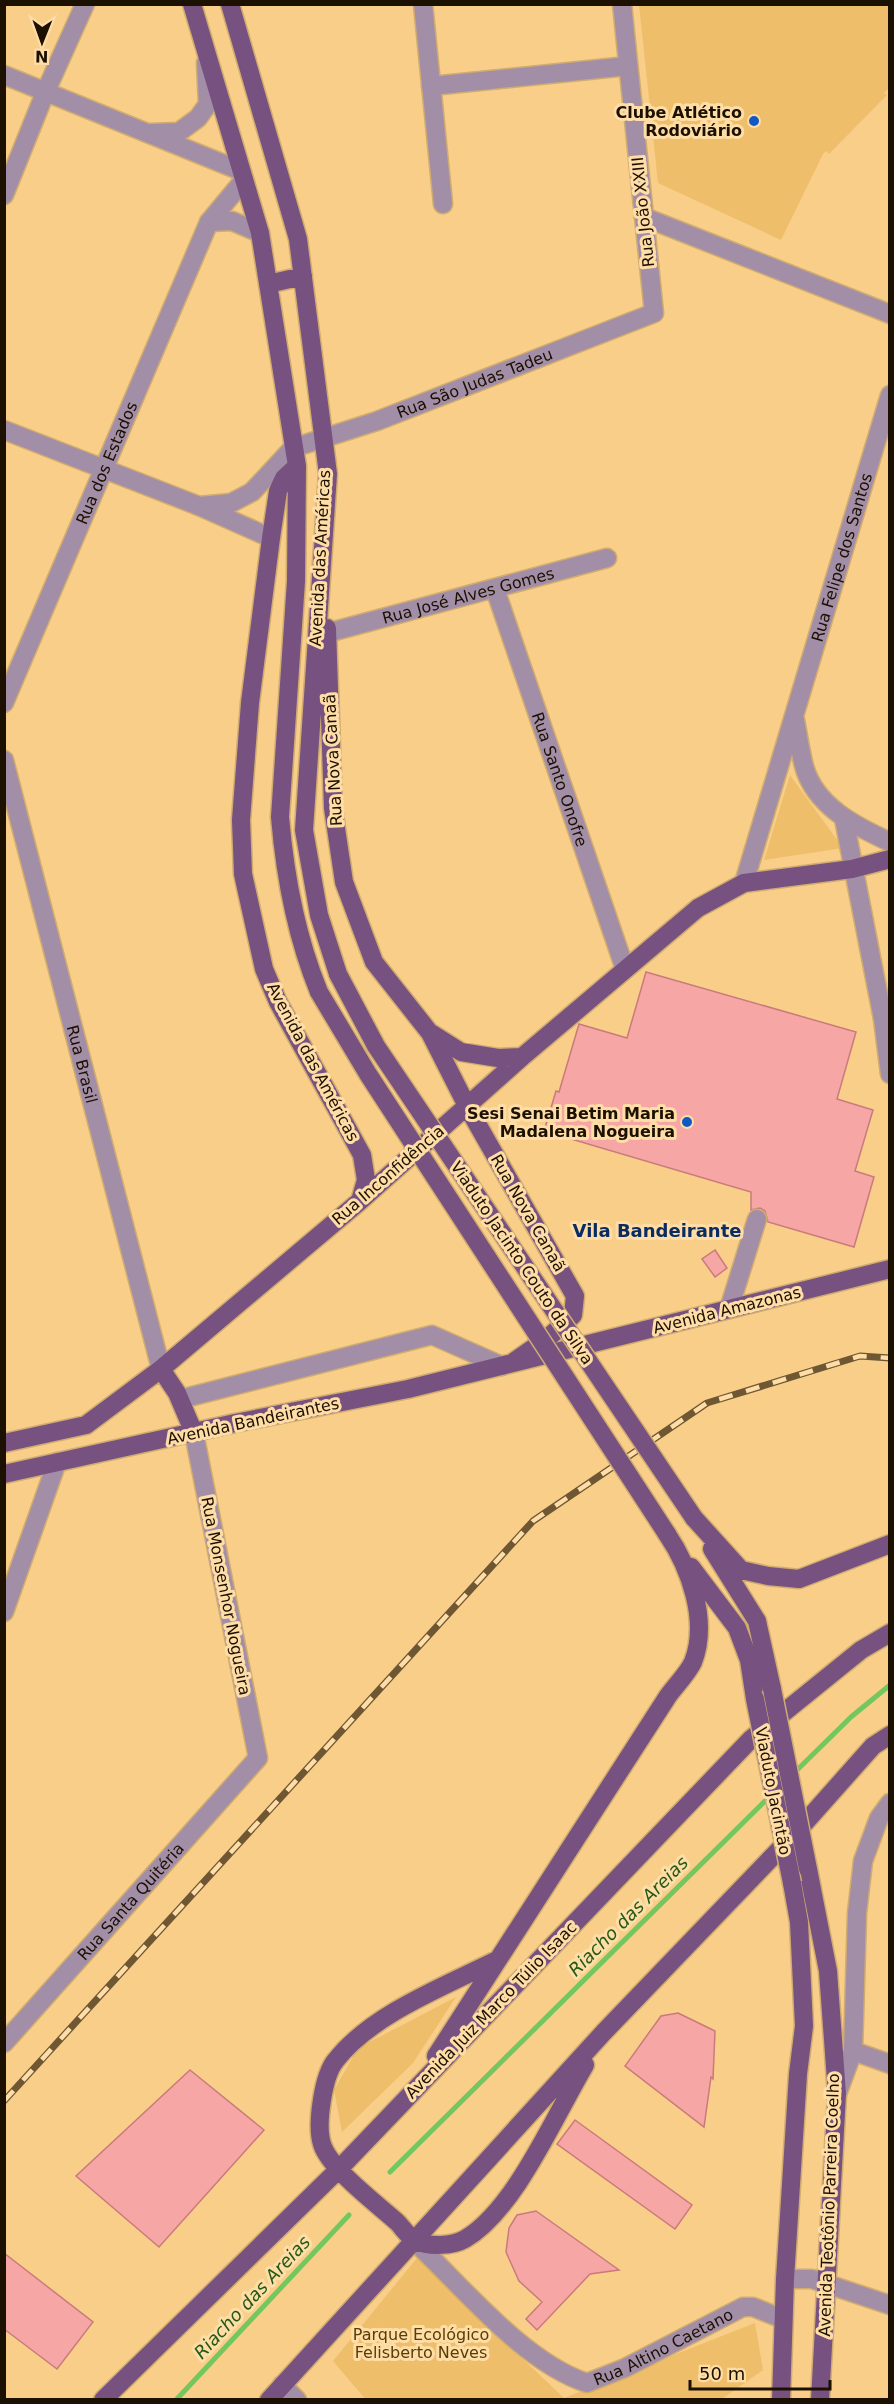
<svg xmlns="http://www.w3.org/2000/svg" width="894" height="2404" font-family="'DejaVu Sans',sans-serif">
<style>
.green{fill:#efbe6a}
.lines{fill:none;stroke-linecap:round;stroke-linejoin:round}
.stream{stroke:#74c65f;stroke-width:5}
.building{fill:#f7a6a6;stroke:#c97b7b;stroke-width:1.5}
.minor-casing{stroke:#d0ac70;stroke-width:21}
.major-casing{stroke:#d0ac70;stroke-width:21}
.minor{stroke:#a38ea8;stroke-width:18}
.major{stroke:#775280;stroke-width:18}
.rail-casing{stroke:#6f5734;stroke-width:7}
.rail{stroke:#fedda7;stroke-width:4.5;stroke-dasharray:14;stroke-linecap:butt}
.major-bridge-casing{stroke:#d0ac70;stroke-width:21;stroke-linecap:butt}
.major-bridge{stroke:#775280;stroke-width:18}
.poi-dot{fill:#1058c2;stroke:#fedda7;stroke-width:2}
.labels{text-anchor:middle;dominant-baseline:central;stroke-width:6;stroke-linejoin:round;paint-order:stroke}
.poi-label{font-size:16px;font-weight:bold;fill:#1c1000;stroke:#fedda7;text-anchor:end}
.street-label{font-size:16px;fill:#1c1000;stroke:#fedda7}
.park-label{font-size:16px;fill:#583d04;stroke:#fedda7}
.neighbourhood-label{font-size:18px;font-weight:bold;fill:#0b2c60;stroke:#fedda7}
.water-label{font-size:18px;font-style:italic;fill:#245914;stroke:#fedda7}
</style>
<rect width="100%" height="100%" fill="#f8ce89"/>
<path class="green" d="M639,5H889L890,87L884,93L887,95L829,154L826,151L823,154L781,240L658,183Z
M790,775L843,848L764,860Z
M456,1997L413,2063L342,2132L334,2090L358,2048Z
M417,2258L564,2398L755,2323L763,2370L722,2399L366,2400L333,2361Z"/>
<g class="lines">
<path class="stream" d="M793,1774L851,1717L890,1685
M390,2172L771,1795
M176,2400L349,2215"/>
</g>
<path class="building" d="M646,972L856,1032L837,1099L873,1110L855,1171L874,1177L854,1247L768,1222L765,1211L760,1208L751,1210V1192L544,1131L556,1091L559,1092L579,1024L627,1038Z
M715,1250L727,1268L715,1277L702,1259Z
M678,2013L715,2031L713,2079L711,2077L704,2127L625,2066L661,2016Z
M190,2070L264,2130L159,2247L76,2176Z
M575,2120L692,2205L675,2229L557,2144Z
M536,2211L619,2270L590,2274L537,2330L526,2319L542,2302L519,2281L506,2252L509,2228L517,2215Z
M4,2253L93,2322L57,2369L4,2329Z"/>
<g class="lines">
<defs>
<g id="minor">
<path d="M423,4L443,204"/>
<path d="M4,75L241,171"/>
<path d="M431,86L628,66"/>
<path d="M151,133L179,132L198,118L208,104L206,63"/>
<path d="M4,195L45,93L85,4"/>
<path d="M644,217L890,314"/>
<path d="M209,222L232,221L260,233"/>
<path d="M4,430L199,506L271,538"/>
<path id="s1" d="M199,506L231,503L252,492L293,448L377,421L654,313L622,4"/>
<path id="s2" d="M495,589L625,969"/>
<path id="s3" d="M327,633L607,558"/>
<path id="s4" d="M4,703L209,222L244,180"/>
<path d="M795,720C798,735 800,751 804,766C815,806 855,826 890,842"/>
<path id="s5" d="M4,760L161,1369"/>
<path d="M844,819L883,1019L890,1074"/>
<path id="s6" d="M744,883L890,395"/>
<path d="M729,1309L757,1219"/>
<path d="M181,1399L432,1335L502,1366"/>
<path d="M4,1612L57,1462"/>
<path id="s7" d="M4,2043L258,1758L194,1433"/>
<path d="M853,2051L890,2064"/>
<path d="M837,2094L853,2051L857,1913L863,1861L879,1818L890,1803"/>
<path id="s8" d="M414,2241C463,2287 523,2362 587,2383L625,2368L743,2307H753L783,2319"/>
<path d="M785,2279H812L890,2305"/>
<path d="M282,2385L297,2400"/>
</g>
<path id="major" d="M192,4L260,233L297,466L296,581L280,817C285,876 296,936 319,992
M230,4L298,239L328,474L304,830L319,915L338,974
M268,284L303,276
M297,466L284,478L278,491L271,538L250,703L241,820L243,874L264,969L278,1002L362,1155L366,1180L360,1201
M327,628L333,808L344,882L374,962L430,1033L467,1106L575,1296L573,1315L549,1337L512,1363
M431,1033L461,1052L498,1058L522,1057
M161,1369L177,1393L194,1433
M4,1443L86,1425L161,1369L360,1201L522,1057L698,908L744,883L852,869L890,859
M4,1474L235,1423L408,1389L890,1269
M694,1518L741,1570L768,1576L799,1579L890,1544
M712,1549L757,1621L772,1689
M691,1567L737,1628L749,1660L755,1699
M808,1869L828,1971L837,2094L820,2400
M497,1960C445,1986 372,2014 336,2060C323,2075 316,2125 322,2144C329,2168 377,2204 397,2222C403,2228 409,2238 416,2241C429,2247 453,2246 465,2239C515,2210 555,2115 585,2065
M436,2056L668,1696C676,1685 688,1673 693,1662C709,1621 690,1568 667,1534
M103,2400L339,2169L751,1739L861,1650L890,1633
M269,2400L604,2032L801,1827L873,1746L890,1735
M781,2400L785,2279L798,2074L804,2026L799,1922L792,1883"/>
</defs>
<use href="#minor" class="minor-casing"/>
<use href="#major" class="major-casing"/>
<use href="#minor" class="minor"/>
<use href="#major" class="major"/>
<defs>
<path id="rail" d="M4,2101L533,1521L707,1403L860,1356L890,1358"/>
</defs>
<use href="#rail" class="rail-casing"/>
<use href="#rail" class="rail"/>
<defs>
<path id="major-bridge" d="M338,974L376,1046L694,1518
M319,992L368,1074L667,1534
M772,1689L808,1869
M755,1699L792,1883"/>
</defs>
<use href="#major-bridge" class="major-bridge-casing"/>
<use href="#major-bridge" class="major-bridge"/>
</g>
<g class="poi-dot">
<circle cx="754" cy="121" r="6"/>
<circle cx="687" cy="1122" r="6"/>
</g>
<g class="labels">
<g class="poi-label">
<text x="742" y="112">Clube Atlético<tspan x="742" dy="18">Rodoviário</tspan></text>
<text x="675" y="1113">Sesi Senai Betim Maria<tspan x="675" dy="18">Madalena Nogueira</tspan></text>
</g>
<g class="street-label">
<text transform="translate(643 212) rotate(-96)">Rua João XXIII</text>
<text stroke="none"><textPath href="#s1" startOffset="309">Rua São Judas Tadeu</textPath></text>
<text stroke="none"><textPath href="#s4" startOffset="261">Rua dos Estados</textPath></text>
<text stroke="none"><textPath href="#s6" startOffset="340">Rua Felipe dos Santos</textPath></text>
<text transform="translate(320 558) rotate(-87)">Avenida das Américas</text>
<text stroke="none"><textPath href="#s3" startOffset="146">Rua José Alves Gomes</textPath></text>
<text transform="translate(333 760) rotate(-93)">Rua Nova Canaã</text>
<text stroke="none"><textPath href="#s2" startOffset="201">Rua Santo Onofre</textPath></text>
<text transform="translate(313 1062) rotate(62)">Avenida das Américas</text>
<text stroke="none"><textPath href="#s5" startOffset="314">Rua Brasil</textPath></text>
<text transform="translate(388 1175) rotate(-41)">Rua Inconfidência</text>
<text transform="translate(528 1213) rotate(60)">Rua Nova Canaã</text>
<text transform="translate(522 1263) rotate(56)">Viaduto Jacinto Couto da Silva</text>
<text transform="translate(727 1310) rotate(-14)">Avenida Amazonas</text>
<text transform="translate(253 1421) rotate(-12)">Avenida Bandeirantes</text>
<text transform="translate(226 1596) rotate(79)">Rua Monsenhor Nogueira</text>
<text transform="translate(773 1791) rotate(79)">Viaduto Jacintão</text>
<text stroke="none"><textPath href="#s7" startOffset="190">Rua Santa Quitéria</textPath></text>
<text transform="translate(491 2010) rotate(-46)">Avenida Juiz Marco Túlio Isaac</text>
<text transform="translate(829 2205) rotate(-88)">Avenida Teotônio Parreira Coelho</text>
<text stroke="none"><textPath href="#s8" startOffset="310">Rua Altino Caetano</textPath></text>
</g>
<g class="park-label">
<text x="421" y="2334">Parque Ecológico<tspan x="421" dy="18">Felisberto Neves</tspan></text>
</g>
<g class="neighbourhood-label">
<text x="657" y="1230">Vila Bandeirante</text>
</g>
<g class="water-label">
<text transform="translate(628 1916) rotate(-45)">Riacho das Areias</text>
<text transform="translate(252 2297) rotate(-47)">Riacho das Areias</text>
</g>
</g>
<rect width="894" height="2404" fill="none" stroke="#1c1000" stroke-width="12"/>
<g transform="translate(42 42) rotate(181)" stroke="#fedda7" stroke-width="4.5" paint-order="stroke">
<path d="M0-4.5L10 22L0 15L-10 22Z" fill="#1c1000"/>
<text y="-9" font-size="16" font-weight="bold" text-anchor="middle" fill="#1c1000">N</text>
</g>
<path d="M690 2380v9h140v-9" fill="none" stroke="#1c1000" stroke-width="3"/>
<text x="699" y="2380" font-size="18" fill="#1c1000" stroke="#fedda7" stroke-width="4.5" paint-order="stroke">50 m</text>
</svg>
